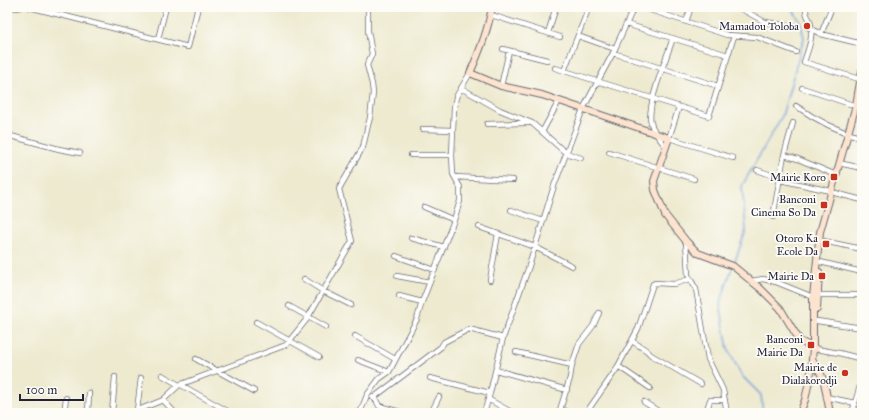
<svg xmlns="http://www.w3.org/2000/svg" width="869" height="420" font-family="'IM FELL Great Primer',serif">
<style>
.lines{fill:none;stroke-linecap:round;stroke-linejoin:round}
.stream{stroke:#6b9cd5;stroke-width:1.5}
.street-casing{stroke:#69686f;stroke-width:6}
.secondary-casing{stroke:#69686f;stroke-width:8}
.street{stroke:#fff;stroke-width:4.5}
.secondary{stroke:#fde4d0;stroke-width:6}
.poi-dot{fill:#c8321e;stroke:#fdfcf7;stroke-width:1.5}
.labels{text-anchor:middle;dominant-baseline:central;stroke-width:3.5;stroke-linejoin:round;paint-order:stroke}
.poi-label{font-size:11px;fill:#22223b;stroke:#fdfcf7;text-anchor:end}
</style>
<rect width="100%" height="100%" fill="#fdfcf7"/>
<filter id="ink" filterUnits="userSpaceOnUse"><feTurbulence type="fractalNoise" baseFrequency=".025" numOctaves="2"/><feDisplacementMap in="SourceGraphic" scale="8" xChannelSelector="R" yChannelSelector="G"/><feConvolveMatrix kernelMatrix="1 2 1 2 8 2 1 2 1" color-interpolation-filters="sRGB"/></filter>
<filter id="wash" filterUnits="userSpaceOnUse"><feTurbulence type="fractalNoise" baseFrequency=".012" numOctaves="4" result="noise"/><feDisplacementMap in="SourceGraphic" scale="16" xChannelSelector="R" yChannelSelector="G"/><feGaussianBlur stdDeviation="0.9" result="paint"/><feColorMatrix in="noise" values="0 0 0 0 0 0 0 0 0 0 0 0 0 0 0 0 0 1.4 0 .05"/><feComposite in="paint" operator="in"/></filter>
<g filter="url(#wash)">
<rect width="100%" height="100%" fill="#eeead0"/>
<g class="lines">
<path class="stream" d="M734,264L746,230L742,186L782,116L804,38L800,21L791,7
M732,268L720,304L728,349L741,375L761,395L763,413"/>
</g>
</g>
<g filter="url(#ink)">
<g class="lines">
<defs>
<path id="street" d="M13,7L17,8L21,7
M29,7L188,47L198,7
M641,7L727,35L757,37L796,52
M738,7L765,22L795,27
M806,7C805,18 810,16 811,25C813,38 808,50 804,62L862,80
M491,15L560,37
M686,22L691,7
M626,24L728,55
M808,27L821,34L862,44
M548,33L556,7
M821,34L832,7
M578,36L615,49
M158,39L166,7
M503,49L547,60
M613,53L718,86
M555,68L709,116L734,36
M564,71L589,7
M501,86L509,51
M461,88L500,110L532,123L566,153L581,158
M802,88L862,108
M796,106C816,120 838,131 862,138
M679,107L669,138L733,158
M487,124L529,123
M423,129L453,130
M542,132L559,101
M7,135L59,149L80,153
M666,147C660,139 653,132 651,123C646,106 667,57 673,38
M609,152L694,179
M411,155H452
M784,155L798,159L836,175
M843,164L862,168
M757,170L780,178
M455,177L513,180
M780,180L831,191
M835,193L862,200
M424,207L454,220
M511,210L543,221
M773,217L784,155L793,123
M479,227L535,247L572,266
M411,238L444,247
M686,241L688,275L696,289L708,359L723,390L727,413
M823,241L862,249
M396,256L435,270
M820,262L862,272
M397,276L430,282
M304,279L323,291L351,305
M490,280L498,234
M751,281L763,279L776,282L813,297
M818,295H862
M399,296L422,302
M289,306L326,327
M817,321L862,328
M256,322L319,357
M355,336L395,359
M632,341L646,350L651,355L701,384
M816,349L839,353L862,359
M516,352L572,365
M196,359L254,391
M358,360L389,372
M618,366L650,388
M496,370L567,390
M162,375L179,385
M430,378L490,393
M181,385L231,413
M372,397L376,400L379,406L400,412L399,413
M826,397L855,403
M373,398L441,347L444,342L469,329L503,338
M488,399L513,413
M163,400L175,413
M644,402L661,413
M561,409L571,413
M137,410L141,378
M619,411L622,413
M64,413L66,398
M88,413L89,393
M112,413L115,377
M131,413L163,400L179,385L286,345L307,319L352,241L339,189L363,147L368,125L370,118L373,93L372,84L367,65L372,54L368,31V7
M360,413L367,395L379,379L389,372L417,319L422,302L454,220L460,201V187L453,174L452,155L454,107L456,97L470,73
M431,413L439,397
M484,413L490,393L503,338L528,269L554,186L583,109L613,53L634,7
M559,413L570,378L572,365L579,344L593,326L599,313
M586,413L616,370L638,329L653,284L655,283L674,284L690,279
M706,413L710,400H725
M852,413L862,379"/>
<path id="secondary" d="M492,7C488,30 480,51 470,73L501,86L542,95L669,138L654,181L655,190L665,215L686,241L698,253L733,266L761,289L780,308L800,341L816,349
M817,309L819,272
M812,359L821,374L824,382L830,413
M800,413L805,400L811,372L813,348V297L820,232L856,105L862,71"/>
</defs>
<use href="#street" class="street-casing"/>
<use href="#secondary" class="secondary-casing"/>
<use href="#street" class="street"/>
<use href="#secondary" class="secondary"/>
</g>
</g>
<g class="poi-dot">
<circle cx="807" cy="26" r="4"/>
<rect x="830" y="173" width="8" height="8" rx="2"/>
<rect x="820" y="201" width="8" height="8" rx="2"/>
<rect x="822" y="240" width="8" height="8" rx="2"/>
<rect x="818" y="272" width="8" height="8" rx="2"/>
<rect x="807" y="341" width="8" height="8" rx="2"/>
<circle cx="845" cy="373" r="4"/>
</g>
<g class="labels">
<g class="poi-label">
<text x="799" y="26">Mamadou Toloba</text>
<text x="826" y="177">Mairie Koro</text>
<text x="816" y="199">Banconi<tspan x="816" dy="13">Cinema So Da</tspan></text>
<text x="818" y="238">Otoro Ka<tspan x="818" dy="13">Ecole Da</tspan></text>
<text x="814" y="276">Mairie Da</text>
<text x="803" y="339">Banconi<tspan x="803" dy="13">Mairie Da</tspan></text>
<text x="837" y="367">Mairie de<tspan x="837" dy="13">Dialakorodji</tspan></text>
</g>
</g>
<rect width="869" height="420" fill="none" stroke="#fdfcf7" stroke-width="24"/>
<path d="M20 394v6h63v-6" fill="none" stroke="#22223b" stroke-width="2"/>
<text x="26" y="394" font-size="12" fill="#22223b" stroke="#fdfcf7" stroke-width="3" paint-order="stroke">100 m</text>
</svg>
